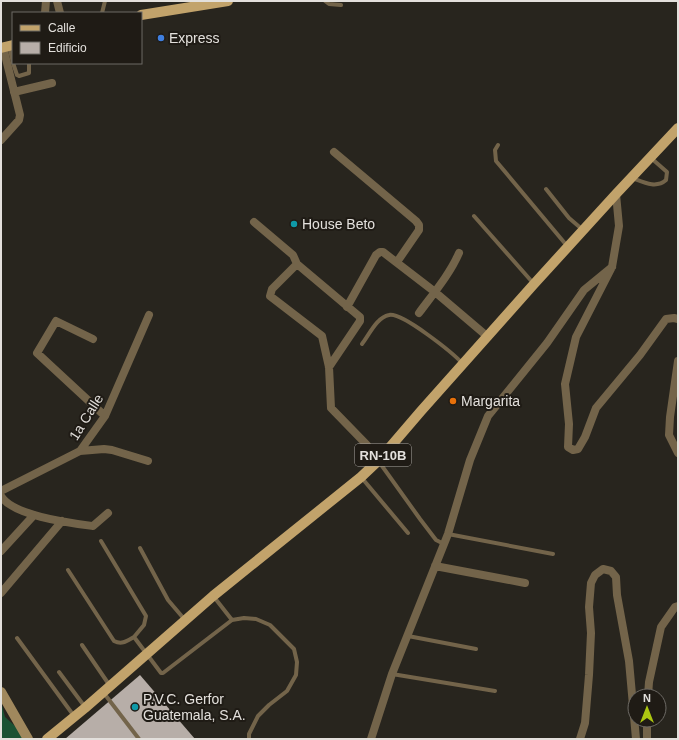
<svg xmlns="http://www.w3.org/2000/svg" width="679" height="740" font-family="Helvetica,sans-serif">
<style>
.green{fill:#1a5233}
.building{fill:#b7aea8}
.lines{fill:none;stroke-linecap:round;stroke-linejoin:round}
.lane{stroke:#73644a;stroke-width:4}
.street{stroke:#73644a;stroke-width:8}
.secondary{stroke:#a0885d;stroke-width:10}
.primary{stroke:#c2a36b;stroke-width:10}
.shop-dot{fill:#3f7fe0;stroke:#1f1b15;stroke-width:1.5}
.culture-dot{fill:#0f9aa8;stroke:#1f1b15;stroke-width:1.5}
.food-dot{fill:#e8710a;stroke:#1f1b15;stroke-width:1.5}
.labels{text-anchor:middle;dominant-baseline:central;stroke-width:4;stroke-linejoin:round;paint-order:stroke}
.shield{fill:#1f1b15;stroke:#a8a5a0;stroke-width:1}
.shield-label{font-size:13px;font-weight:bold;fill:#e3e0dc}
.poi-label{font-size:14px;fill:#e3e0dc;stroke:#1f1b15;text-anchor:start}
.street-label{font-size:14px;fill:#e3e0dc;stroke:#1f1b15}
</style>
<rect width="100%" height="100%" fill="#28251e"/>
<path class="green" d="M1,702L5,717L24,734L27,739H1Z"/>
<path class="building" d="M140,675L195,739H65Z"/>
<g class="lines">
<path class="lane" d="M325,1L329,4L341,5
M102,13L105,1
M9,46L13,63
M13,63L17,75L19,76L29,73V63
M498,145L495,150L496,161L568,247
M632,178C643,182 656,189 666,180L667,172L651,158
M546,189L569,218L583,230
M474,216L534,284
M362,344C369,335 377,317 389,315C402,312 453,353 463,364
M367,445L420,519L436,540L444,544
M361,477L408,533
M448,534L553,554
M101,541L146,616L144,625L134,637L161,673H163L232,620L244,618L256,619L270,625L294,649L297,662L296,675L287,691L269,705L258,716L249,734V739
M140,548L168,600L185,620
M68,570L114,641C122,645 127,641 134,637
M214,597L232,620
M408,636L476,649
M17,638L74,716
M82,645L110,686
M59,672L85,707
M392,674L495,691
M103,692L139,739"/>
<path class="street" d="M57,1L60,13
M45,13L46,1
M14,92L52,83
M1,140L19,120L20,115L3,47
M334,152L416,221L419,225V230L397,262
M616,194L619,226L612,267L576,337L565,384L569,424L568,447L573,450L578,449L585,437L596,408L640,355L666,319L674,318L678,319
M254,222L293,255L297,264L360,317V321L329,367
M297,264L272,289L270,296L322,336L329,367L331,408L367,445
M347,307L376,255L380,252H383L435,292L488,337
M419,313C433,294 450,274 459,253
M93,339L56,321L37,353L105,416
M678,361L670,417L669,435L678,453
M80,451L104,449L112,450L148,461
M1,491L80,451L105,416L149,315
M1,496C13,516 71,523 93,526L108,513
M1,551L34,515
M435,566L525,583
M1,593L62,521
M648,696L649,682L661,627L675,607L678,606
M371,739L392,674L448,534L470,460L488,416L547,343L584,290L612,267
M580,739L585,723L589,675L591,633L589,607L591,583L595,575L603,569L611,571L616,577L617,595L629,661L636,739
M647,739V720"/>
<path class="secondary" d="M1,692L28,739"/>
<path class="primary" d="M141,15L228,1
M1,48L13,45
M47,739L85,708L213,596L361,477L379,460L421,411L534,284L616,194L678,128"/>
</g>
<circle class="shop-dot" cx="161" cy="38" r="4"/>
<g class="culture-dot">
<circle cx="294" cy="224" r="4"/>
<circle cx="135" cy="707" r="4"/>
</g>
<circle class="food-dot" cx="453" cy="401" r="4"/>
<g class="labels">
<rect class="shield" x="355" y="444" width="56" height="22" rx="3"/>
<g class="shield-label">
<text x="383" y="455">RN-10B</text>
</g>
<g class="poi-label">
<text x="169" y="38">Express</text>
<text x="302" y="224">House Beto</text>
<text x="461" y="401">Margarita</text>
<text x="143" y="699">P.V.C. Gerfor<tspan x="143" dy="16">Guatemala, S.A.</tspan></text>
</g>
<g class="street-label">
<text transform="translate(86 417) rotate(-58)">1a Calle</text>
</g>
</g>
<rect width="679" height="740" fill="none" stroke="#e3e0dc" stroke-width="4"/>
<rect x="12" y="12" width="130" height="52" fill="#1f1b15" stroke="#6d6a65"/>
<rect x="20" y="25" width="20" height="6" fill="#c2a36b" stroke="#6d6a65"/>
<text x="48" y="32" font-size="12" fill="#e3e0dc">Calle</text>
<rect x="20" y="42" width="20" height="12" fill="#b7aea8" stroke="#6d6a65"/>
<text x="48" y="52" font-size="12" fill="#e3e0dc">Edificio</text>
<g transform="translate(647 708)"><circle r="19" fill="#1f1b15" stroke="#6d6a65"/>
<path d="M0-3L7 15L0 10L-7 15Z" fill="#acc611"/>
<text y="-6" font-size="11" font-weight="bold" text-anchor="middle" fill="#e3e0dc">N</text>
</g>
</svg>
